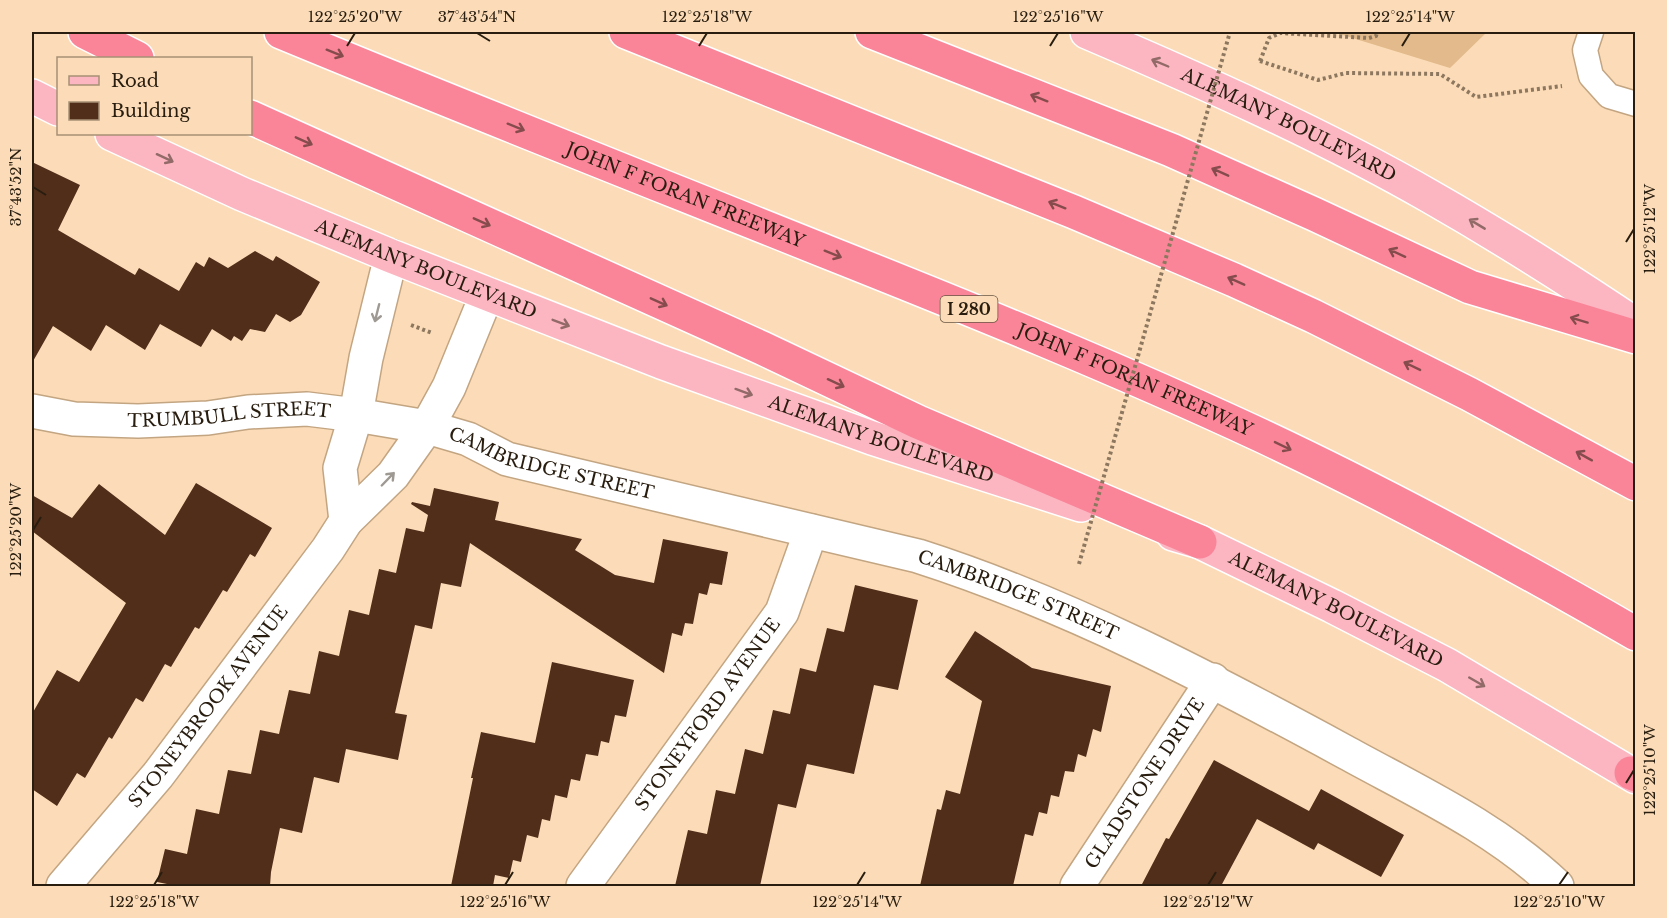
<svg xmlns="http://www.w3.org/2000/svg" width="1667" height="918" viewBox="0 0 1667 918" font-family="'Libre Baskerville',serif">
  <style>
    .green { fill: #e2ba8b }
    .building { fill: #502e1a }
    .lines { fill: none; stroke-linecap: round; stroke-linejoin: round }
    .lane-casing { stroke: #c3a582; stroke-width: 27 }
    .street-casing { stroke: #c3a582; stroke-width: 36 }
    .primary-casing { stroke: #fff; stroke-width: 36 }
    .highway-casing { stroke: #fff; stroke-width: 36 }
    .path { stroke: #8d785f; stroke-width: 4; stroke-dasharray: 3 3; stroke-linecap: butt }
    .lane { stroke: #fff; stroke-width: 24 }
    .street { stroke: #fff; stroke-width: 33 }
    .primary { stroke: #fcb6c2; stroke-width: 33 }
    .highway { stroke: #fa8599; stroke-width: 33 }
    .path-bridge { stroke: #8d785f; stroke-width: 4; stroke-dasharray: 3 3; stroke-linecap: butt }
    .oneway { stroke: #864c4d }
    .oneway2 { stroke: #926a68 }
    .oneway3 { stroke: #9e9993 }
    .ticks { fill: none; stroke: #281d0f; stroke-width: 2 }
    .labels { text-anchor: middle; stroke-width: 6; stroke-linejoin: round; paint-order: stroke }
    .shield { fill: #fcdcb8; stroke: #685642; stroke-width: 1.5 }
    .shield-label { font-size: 16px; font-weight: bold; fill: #281d0f }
    .street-label { font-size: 18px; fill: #281d0f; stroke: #fcdcb8 }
    .neatline { fill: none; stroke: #281d0f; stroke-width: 2 }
    .ticks-label { font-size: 15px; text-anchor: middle; fill: #281d0f }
  </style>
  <rect width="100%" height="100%" fill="#fcdcb8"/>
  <path class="green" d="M1333 32H1487L1450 68Z"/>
  <path class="building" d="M32 162 80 185 58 230 135 275 139 268 179 291 196 262 204 267 209 257 228 268 255 251 273 261 276 256 320 282 301 315 290 322 276 314 265 332 250 329 242 341 234 336 231 341 212 329 201 347 160 324 145 350 106 325 91 351 53 326 32 363Z
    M196 483 272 528 255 557 250 554 227 592 223 590 199 629 195 627 171 667 165 664 143 702 136 698 112 739 109 737 85 778 77 773 57 806 32 789V714L57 670 79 682 126 603 32 531V495L72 518 99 484 165 535Z
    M434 488 499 502 495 520 582 539 575 550 615 575 654 583 663 539 728 552 722 585 710 583 707 595 699 593 693 624 685 623 682 636 672 633 664 673 470 543 461 587 441 583 432 629 415 625 395 713 407 715 398 760 346 749 339 783 314 777 302 833 280 828 271 872 270 886H177L157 882 165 849 187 854 196 809 219 814 228 770 251 774 260 730 279 734 289 690 310 694 319 651 339 656 349 610 369 615 379 569 396 573 406 528 424 532 428 515 411 504 412 502 430 506Z
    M855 585 918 600 898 690 874 685 854 774 807 764 796 808 778 804 760 886H675L688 830 707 834 716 790 735 794 745 749 763 754 773 710 790 714 800 668 816 672 827 628 844 632Z
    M975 631 1032 668 1111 686 1101 732 1093 729 1086 757 1078 754 1074 772 1065 771 1059 797 1051 795 1047 814 1039 812 1033 836 1025 834 1013 886H920L937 809 941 810 946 790 960 794 982 701 945 677Z
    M552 662 634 680 626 717 615 715 609 743 601 741 598 756 586 754 580 781 571 779 567 798 555 795 550 821 542 819 538 838 527 835 521 862 513 860 509 878 495 875 493 886H451L473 778H471L481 732 535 743Z
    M1214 760 1309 811 1321 789 1404 835 1381 877 1318 843 1314 850 1257 819 1221 886H1141L1166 838 1169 839Z"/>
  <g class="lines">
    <g class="lane-casing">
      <path id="lane" d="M1591 32 1585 50 1591 76 1609 96 1636 104"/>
    </g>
    <g class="street-casing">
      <g id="street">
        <path id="s1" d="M32 411 74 419 138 421 208 418 248 412 307 409 356 415 427 427 468 439 507 459 918 556C1068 604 1209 678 1347 753 1420 793 1496 828 1557 886"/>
        <path d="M346 521 340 468 356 415 366 358 391 256"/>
        <path id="s2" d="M63 886 158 775 328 549 346 521 393 475 427 427 449 387 487 294"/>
        <path id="s3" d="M583 886 782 612 811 531"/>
        <path id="s4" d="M1077 886 1213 680"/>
      </g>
    </g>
    <g class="primary-casing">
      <g id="primary">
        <path id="s5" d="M1087 32C1204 82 1321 134 1431 197 1501 237 1569 280 1636 325"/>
        <path d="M32 96 58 109"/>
        <path id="s6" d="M112 134 242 194 391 256 661 362 872 438 1081 505"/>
        <path id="s7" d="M1173 534 1200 542 1332 606 1447 665 1636 777"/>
      </g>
    </g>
    <g class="highway-casing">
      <g id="highway">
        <path d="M85 32 137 58"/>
        <path id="s8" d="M281 32C462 107 645 179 827 252 973 310 1118 369 1260 435 1388 495 1513 563 1636 634"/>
        <path d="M626 32 1074 212 1234 280 1313 316 1469 394 1636 484"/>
        <path d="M872 32 1171 150 1314 214 1470 287 1636 337"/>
        <path d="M250 117 762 348 918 422 1200 542"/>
        <path d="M1631 773 1636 775"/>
      </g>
    </g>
    <path class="path" d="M1260 61 1318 80 1346 73 1440 74 1476 97 1562 86
      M1260 61 1269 38 1280 33 1369 38 1376 36 1377 32
      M411 325 432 333"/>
    <use href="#lane" class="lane"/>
    <use href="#street" class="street"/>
    <use href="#primary" class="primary"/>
    <use href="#highway" class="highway"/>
    <path class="path-bridge" d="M1079 564 1230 32"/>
  </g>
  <defs><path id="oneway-shaft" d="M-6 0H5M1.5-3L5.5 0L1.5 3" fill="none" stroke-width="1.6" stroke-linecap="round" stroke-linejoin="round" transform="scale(1.5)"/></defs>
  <g class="oneway">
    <use href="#oneway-shaft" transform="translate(335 53) rotate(22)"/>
    <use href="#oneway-shaft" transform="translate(1039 98) rotate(-158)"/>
    <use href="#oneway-shaft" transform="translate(516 127) rotate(22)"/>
    <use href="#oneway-shaft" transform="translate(304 141) rotate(24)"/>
    <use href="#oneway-shaft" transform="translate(1220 172) rotate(-156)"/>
    <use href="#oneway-shaft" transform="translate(1057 205) rotate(-158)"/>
    <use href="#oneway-shaft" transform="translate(482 222) rotate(24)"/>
    <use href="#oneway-shaft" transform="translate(1397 253) rotate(-155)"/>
    <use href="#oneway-shaft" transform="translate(833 254) rotate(22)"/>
    <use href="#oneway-shaft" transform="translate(1236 281) rotate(-156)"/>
    <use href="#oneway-shaft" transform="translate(659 302) rotate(24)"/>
    <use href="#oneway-shaft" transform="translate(1579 320) rotate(-163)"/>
    <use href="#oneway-shaft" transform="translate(1412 366) rotate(-154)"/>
    <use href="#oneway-shaft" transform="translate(836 383) rotate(25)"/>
    <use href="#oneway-shaft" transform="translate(1283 446) rotate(26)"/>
    <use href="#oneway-shaft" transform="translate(1584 456) rotate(-151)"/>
  </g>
  <g class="oneway2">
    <use href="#oneway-shaft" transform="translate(1160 63) rotate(-157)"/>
    <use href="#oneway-shaft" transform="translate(165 158) rotate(25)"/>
    <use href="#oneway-shaft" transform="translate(1477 224) rotate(-149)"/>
    <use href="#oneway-shaft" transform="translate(561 323) rotate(21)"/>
    <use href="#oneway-shaft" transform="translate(744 392) rotate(20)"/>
    <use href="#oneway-shaft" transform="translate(1477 682) rotate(30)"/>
  </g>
  <g class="oneway3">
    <use href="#oneway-shaft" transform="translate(377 313) rotate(104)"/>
    <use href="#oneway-shaft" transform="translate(388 479) rotate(-46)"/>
  </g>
  <path class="ticks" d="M477 33 490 41M347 46 355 33M699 46 707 33M1050 46 1058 33M1402 46 1410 33M33 187 46 195M1626 242 1634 229M33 530 41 517M1626 783 1634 770M154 885 162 872M505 885 513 872M857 885 865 872M1208 885 1216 872M1559 885 1568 872"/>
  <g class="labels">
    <rect class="shield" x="940.5" y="296" width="57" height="26" rx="4.5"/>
    <g class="shield-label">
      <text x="969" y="315">I 280</text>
    </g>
    <g class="street-label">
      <text dy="6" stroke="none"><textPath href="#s5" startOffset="222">ALEMANY BOULEVARD</textPath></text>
      <text dy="6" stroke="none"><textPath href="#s8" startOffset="436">JOHN F FORAN FREEWAY</textPath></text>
      <text dy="6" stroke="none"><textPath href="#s6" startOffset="342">ALEMANY BOULEVARD</textPath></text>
      <text dy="6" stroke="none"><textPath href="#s8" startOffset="922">JOHN F FORAN FREEWAY</textPath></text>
      <text dy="6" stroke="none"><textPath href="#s1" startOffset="198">TRUMBULL STREET</textPath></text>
      <text dy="6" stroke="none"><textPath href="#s6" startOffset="828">ALEMANY BOULEVARD</textPath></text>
      <text dy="6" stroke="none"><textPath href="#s1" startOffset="528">CAMBRIDGE STREET</textPath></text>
      <text dy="6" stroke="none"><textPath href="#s1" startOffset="1014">CAMBRIDGE STREET</textPath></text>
      <text dy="6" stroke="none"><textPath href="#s7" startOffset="180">ALEMANY BOULEVARD</textPath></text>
      <text dy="6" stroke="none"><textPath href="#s2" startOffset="231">STONEYBROOK AVENUE</textPath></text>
      <text dy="6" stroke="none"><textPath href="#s3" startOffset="212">STONEYFORD AVENUE</textPath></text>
      <text dy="6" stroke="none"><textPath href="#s4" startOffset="123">GLADSTONE DRIVE</textPath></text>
    </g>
  </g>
  <rect width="1667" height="918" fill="none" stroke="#fcdcb8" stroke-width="66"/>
  <rect x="57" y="57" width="195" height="78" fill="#fcdcb8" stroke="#a79074" stroke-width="1.5"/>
  <rect x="69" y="76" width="30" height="9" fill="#fcb6c2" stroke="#a79074" stroke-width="1.5"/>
  <text x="111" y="87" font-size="18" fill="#281d0f">Road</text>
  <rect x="69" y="102" width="30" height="18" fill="#502e1a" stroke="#a79074" stroke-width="1.5"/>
  <text x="111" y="117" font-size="18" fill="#281d0f">Building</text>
  <rect x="33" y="33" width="1601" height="852" class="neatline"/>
  <g class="ticks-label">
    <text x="355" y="22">122°25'20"W</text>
    <text x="477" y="22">37°43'54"N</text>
    <text x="707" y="22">122°25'18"W</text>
    <text x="1058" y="22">122°25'16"W</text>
    <text x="1410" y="22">122°25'14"W</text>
    <text transform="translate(16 187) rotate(-90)" y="5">37°43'52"N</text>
    <text transform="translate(1650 229) rotate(-90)" y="5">122°25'12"W</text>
    <text transform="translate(16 530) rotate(-90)" y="5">122°25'20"W</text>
    <text transform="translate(1650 770) rotate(-90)" y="5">122°25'10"W</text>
    <text x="154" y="907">122°25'18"W</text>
    <text x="505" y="907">122°25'16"W</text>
    <text x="857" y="907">122°25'14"W</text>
    <text x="1208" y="907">122°25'12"W</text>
    <text x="1559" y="907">122°25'10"W</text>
  </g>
</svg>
